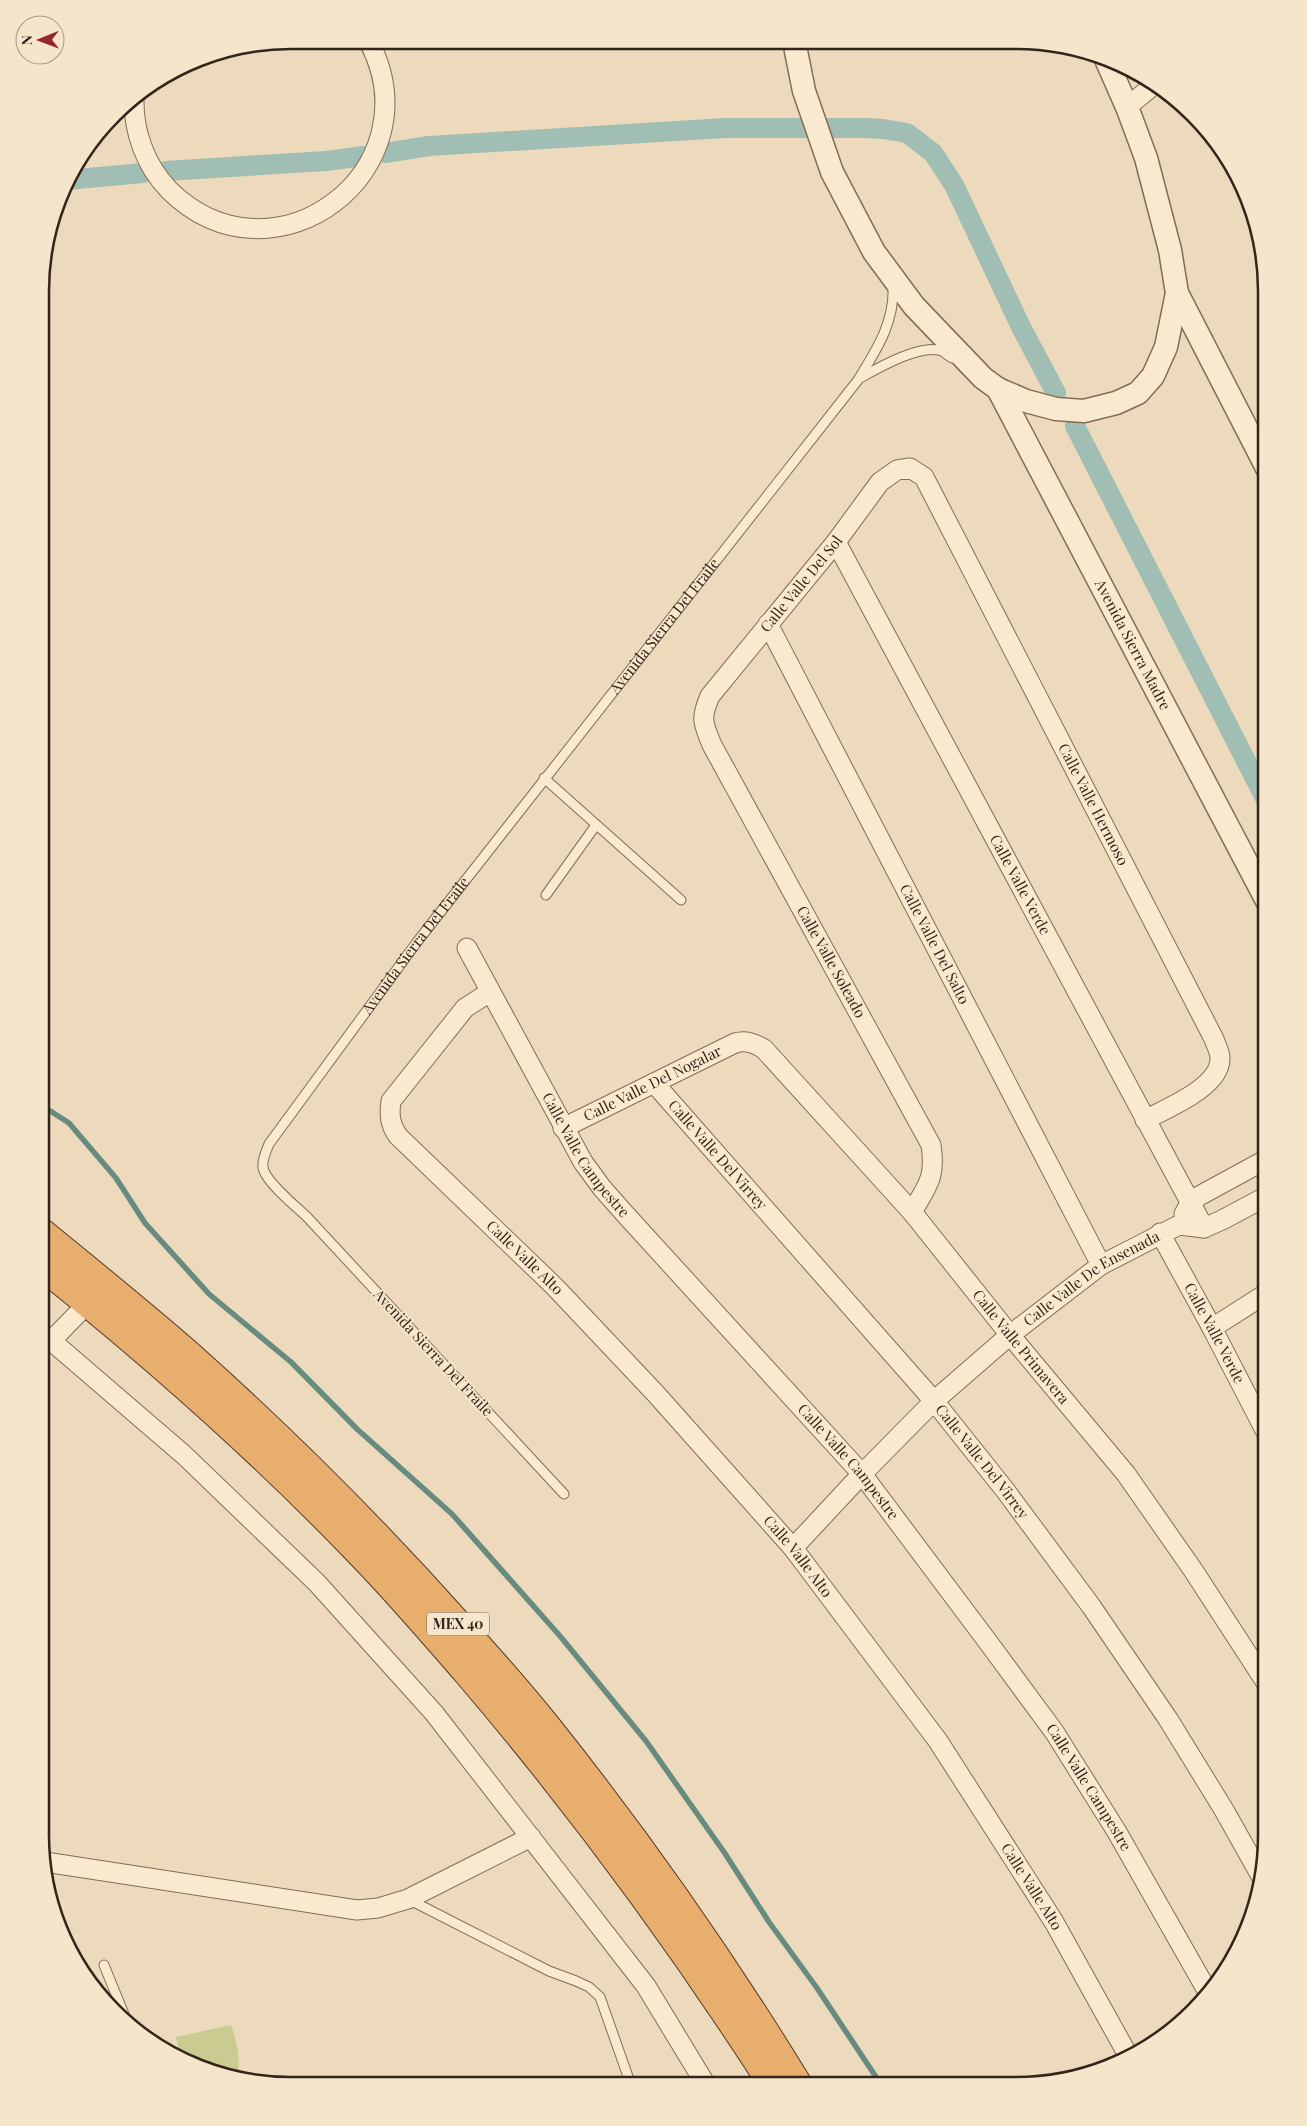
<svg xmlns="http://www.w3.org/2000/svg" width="1307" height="2126" viewBox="0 0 1307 2126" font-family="'Playfair Display',serif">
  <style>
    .green { fill: #c9cb90 }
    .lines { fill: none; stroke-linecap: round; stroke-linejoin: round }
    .stream { stroke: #688b80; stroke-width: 5.5 }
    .canal { stroke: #a0beb3; stroke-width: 20 }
    .service-casing { stroke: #846b56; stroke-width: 11 }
    .minor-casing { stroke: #846b56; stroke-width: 21 }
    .tertiary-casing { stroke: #846b56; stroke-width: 25 }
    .trunk-casing { stroke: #52392a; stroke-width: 30 }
    .service { stroke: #f9e9ce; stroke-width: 9 }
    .minor { stroke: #f9e9ce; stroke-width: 19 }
    .tertiary { stroke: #f9e9ce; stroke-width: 22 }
    .trunk { stroke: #e8ae6e; stroke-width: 28 }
    .labels { text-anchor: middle; stroke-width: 4; stroke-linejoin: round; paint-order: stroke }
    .shield { fill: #f5e5cb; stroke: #6d5f50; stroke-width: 1 }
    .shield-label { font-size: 14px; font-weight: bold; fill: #33251b }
    .street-label { font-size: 15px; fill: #33251b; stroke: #f5e5cb }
    .rim { fill: none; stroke: #33251b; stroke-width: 2.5 }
  </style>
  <rect width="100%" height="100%" fill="#eddabc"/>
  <path class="green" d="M231 2025C238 2044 240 2059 238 2078L195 2067 180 2059 176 2037Z"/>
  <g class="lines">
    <path class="stream" d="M41 1105 69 1123 116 1178 145 1223 209 1294 291 1362 357 1429 452 1514 560 1636 646 1741 724 1852 769 1922 817 1988 882 2086"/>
    <path class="canal" d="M385 153 429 146 725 128H865L883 129 907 133 933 153 954 185 1021 327 1056 393
      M166 171 326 161 363 156
      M66 180 143 173
      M1075 426 1267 802"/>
    <g class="service-casing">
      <g id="service">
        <path d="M860 378C878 368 921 343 942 351 945 353 949 356 952 358"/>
        <path d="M544 778 681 900"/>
        <path d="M546 895 596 825"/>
        <path id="s1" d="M564 1494 308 1218C298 1208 264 1181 263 1167 262 1160 266 1151 269 1144L417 942 858 380C877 349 895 322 893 285"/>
        <path d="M408 1899 549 1971 576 1981 589 1987 600 1997 631 2085"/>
        <path d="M104 1965 128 2024"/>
      </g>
    </g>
    <g class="minor-casing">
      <g id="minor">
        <path d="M134 97C133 131 145 165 169 190 274 294 438 169 368 40"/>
        <path d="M1127 107 1155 84"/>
        <path id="s2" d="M836 542 1204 1228"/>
        <path id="s3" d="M768 624 1101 1265"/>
        <path id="s4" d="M467 948 583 1162 602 1188 625 1214 862 1474 988 1642 1055 1733 1117 1832 1209 1994"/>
        <path id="s5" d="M490 992 465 1008 391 1101C389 1115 390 1125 398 1136L555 1287 656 1394 793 1548 938 1741 1054 1922 1129 2057"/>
        <path id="s6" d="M654 1083 934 1401 1005 1490 1091 1606 1168 1719 1224 1810 1261 1876"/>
        <path id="s7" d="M563 1128 735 1043C746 1040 754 1043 764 1049L912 1212 1010 1335 1126 1474 1193 1570 1267 1684"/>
        <path id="s8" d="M912 1212C928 1185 936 1177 931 1145L712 745C703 723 700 719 710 696L836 542 880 482 897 470 910 468 924 477 1214 1039C1216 1045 1220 1052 1220 1058 1221 1087 1167 1108 1145 1120"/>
        <path d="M1184 1214 1190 1203 1199 1196 1267 1159"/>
        <path id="s9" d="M1160 1233 1212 1328 1267 1434"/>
        <path d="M1212 1328 1267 1293"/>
        <path d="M41 1332 184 1455 317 1583 434 1713 646 1986 706 2085"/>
        <path d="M52 1340 88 1303"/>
        <path id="s10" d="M793 1548 862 1474 934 1401 1010 1335 1101 1265 1179 1225 1204 1228 1222 1220 1267 1196"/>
        <path d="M45 1862 357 1910 378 1908 408 1899 531 1837"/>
      </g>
    </g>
    <g class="tertiary-casing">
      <g id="tertiary">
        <path d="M794 41 804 91 832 172 874 252 914 306 983 378 998 389 1026 401 1056 409 1084 411 1116 403 1138 393 1153 376 1166 347 1177 293 1170 250 1146 158 1127 107 1105 57"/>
        <path d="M1177 293 1267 468"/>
        <path id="s11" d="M998 389 1267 901"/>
      </g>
    </g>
    <g class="trunk-casing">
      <path id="trunk" d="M41 1232C91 1273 142 1314 191 1357 284 1440 373 1529 456 1622 487 1656 518 1691 547 1727 638 1841 722 1961 798 2085
        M41 1265C154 1355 262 1451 362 1555 398 1592 432 1632 466 1671 578 1802 680 1940 773 2085"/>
    </g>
    <use href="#service" class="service"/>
    <use href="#minor" class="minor"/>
    <use href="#tertiary" class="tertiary"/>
    <use href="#trunk" class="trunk"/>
  </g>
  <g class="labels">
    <rect class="shield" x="427" y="1612.5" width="62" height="23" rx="4"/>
    <g class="shield-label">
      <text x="458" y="1629">MEX 40</text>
    </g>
    <g class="street-label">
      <text dy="5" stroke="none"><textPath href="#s8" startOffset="724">Calle Valle Del Sol</textPath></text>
      <text dy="5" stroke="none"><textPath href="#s1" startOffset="1121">Avenida Sierra Del Fraile</textPath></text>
      <text dy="5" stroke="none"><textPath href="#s11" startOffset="289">Avenida Sierra Madre</textPath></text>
      <text dy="5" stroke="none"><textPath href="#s8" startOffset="1272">Calle Valle Hermoso</textPath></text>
      <text dy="5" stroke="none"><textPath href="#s2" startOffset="389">Calle Valle Verde</textPath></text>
      <text dy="5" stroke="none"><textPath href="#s1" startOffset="716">Avenida Sierra Del Fraile</textPath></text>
      <text dy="5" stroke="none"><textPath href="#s3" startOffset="361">Calle Valle Del Salto</textPath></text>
      <text transform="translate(831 962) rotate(61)" y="5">Calle Valle Soleado</text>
      <text dy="5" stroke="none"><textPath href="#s7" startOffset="100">Calle Valle Del Nogalar</textPath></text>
      <text dy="5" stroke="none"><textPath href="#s4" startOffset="239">Calle Valle Campestre</textPath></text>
      <text dy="5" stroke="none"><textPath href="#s6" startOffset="96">Calle Valle Del Virrey</textPath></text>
      <text dy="5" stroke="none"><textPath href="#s5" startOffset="361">Calle Valle Alto</textPath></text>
      <text dy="5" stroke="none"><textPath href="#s10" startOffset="404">Calle Valle De Ensenada</textPath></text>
      <text dy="5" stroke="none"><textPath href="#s9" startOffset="114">Calle Valle Verde</textPath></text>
      <text dy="5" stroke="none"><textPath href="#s7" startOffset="616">Calle Valle Primavera</textPath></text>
      <text transform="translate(433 1353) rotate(47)" y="5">Avenida Sierra Del Fraile</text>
      <text dy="5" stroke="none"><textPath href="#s6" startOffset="501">Calle Valle Del Virrey</textPath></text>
      <text dy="5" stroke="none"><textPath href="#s4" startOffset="644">Calle Valle Campestre</textPath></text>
      <text dy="5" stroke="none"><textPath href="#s5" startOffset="766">Calle Valle Alto</textPath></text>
      <text dy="5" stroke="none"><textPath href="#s4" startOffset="1049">Calle Valle Campestre</textPath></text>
      <text dy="5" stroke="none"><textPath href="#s5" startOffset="1171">Calle Valle Alto</textPath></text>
    </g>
  </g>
  <path d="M0 0H1307V2126H0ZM291 49H1016A242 242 0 0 1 1258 291V1835A242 242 0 0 1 1016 2077H291A242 242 0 0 1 49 1835V291A242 242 0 0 1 291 49Z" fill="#f5e5cb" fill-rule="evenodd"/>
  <path class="rim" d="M291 49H1016A242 242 0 0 1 1258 291V1835A242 242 0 0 1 1016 2077H291A242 242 0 0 1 49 1835V291A242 242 0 0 1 291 49Z"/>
  <g transform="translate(40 40) rotate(269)"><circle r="24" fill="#f5e5cb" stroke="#a79885"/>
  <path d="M0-4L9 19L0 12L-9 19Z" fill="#93262f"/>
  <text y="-8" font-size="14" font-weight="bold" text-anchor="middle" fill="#33251b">N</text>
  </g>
</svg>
